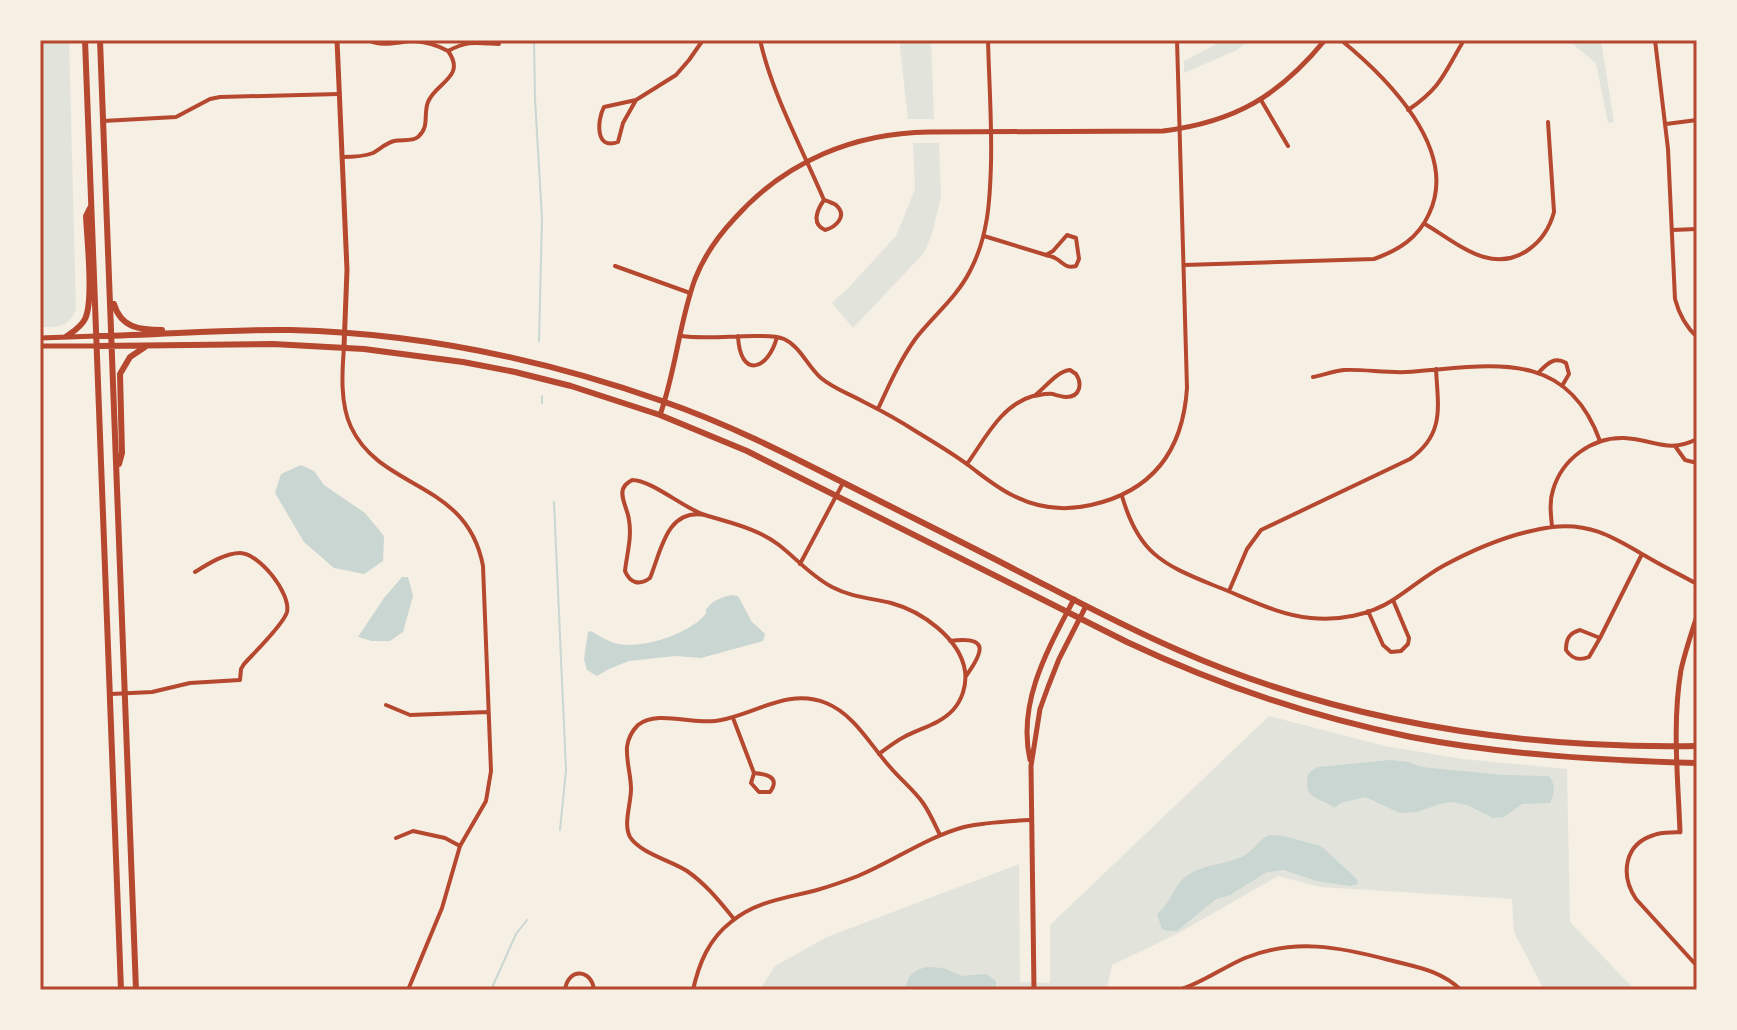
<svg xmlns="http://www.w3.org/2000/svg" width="1737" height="1030" viewBox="0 0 1737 1030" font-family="Ubuntu,sans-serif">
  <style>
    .green { fill: #e2e4dc }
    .water { fill: #c9d6d2 }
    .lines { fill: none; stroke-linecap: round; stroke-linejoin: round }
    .stream { stroke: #c9d6d2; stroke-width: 2 }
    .minor { stroke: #b5482f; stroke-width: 4 }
    .tertiary { stroke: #b5482f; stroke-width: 5 }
    .secondary { stroke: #b5482f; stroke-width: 6 }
    .neatline { fill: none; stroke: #b5482f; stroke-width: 3 }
  </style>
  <rect width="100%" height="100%" fill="#f6efe4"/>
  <path class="green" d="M40 40H69L76 310C67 328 59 327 40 327Z
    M901 40H931L934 119H908L900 47Z
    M1224 40H1250L1237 50 1184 73V61Z
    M1568 40H1601L1614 122 1608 123 1596 63Z
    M913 143H939L941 197 932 234 924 253 853 328 832 303 851 285 896 236 915 189Z
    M1269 716 1385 746 1463 759 1567 769 1570 922 1635 990H1544L1514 932 1512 899 1320 887 1278 876 1175 935 1112 965 1107 988 1101 990H760L775 966 827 937 1019 864 1020 982 1050 983V925Z"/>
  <path class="water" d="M301 465 314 471 324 485 365 513 384 536 383 561 364 574 334 568 304 542 275 493 281 474Z
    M402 577H408L413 596 403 632 390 641H372L358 637 384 598Z
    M732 595 738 596 752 622 763 632 765 634 763 641 701 658 675 656 629 661 609 669 597 676 587 670 584 659 588 632 591 631C598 635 606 640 614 643 639 650 684 636 703 617 710 609 702 613 709 606 715 599 724 597 732 595Z
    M1390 760 1409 762 1421 767 1503 775 1549 776C1556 784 1554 795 1550 803L1522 804 1504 817 1493 818 1467 805 1451 802 1440 804 1417 812 1400 813 1365 797 1341 803 1334 808C1325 798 1306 801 1307 782 1307 774 1310 771 1318 767Z
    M1269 835 1283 836 1321 846 1357 879 1358 884 1351 886 1316 881 1284 870 1267 872 1230 895 1216 899 1177 931H1167L1162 929 1157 914C1170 904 1173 888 1184 878 1202 863 1225 866 1245 855 1254 850 1259 839 1269 835Z
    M927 967 944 968 962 976 986 974 996 981V990H905C907 976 913 970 927 967Z"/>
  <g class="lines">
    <path class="stream" d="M534 40 535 99 542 218 539 341
      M542 396V403
      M554 502 566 770 560 830
      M491 990 516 934 527 920"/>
    <path class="minor" d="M368 40C384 48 399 41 415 41 427 42 437 45 448 51 468 40 477 43 499 44
      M760 40C772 94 802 148 824 200
      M1655 40 1668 149 1675 299C1679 314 1686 327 1697 337
      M636 100 623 123 618 142C595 151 597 120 604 107L636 100 676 75 689 60 703 40
      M1261 100 1288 146
      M1408 110C1442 87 1444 73 1464 40
      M103 121 176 117 210 99 220 97 339 94
      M1666 124 1697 120
      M342 157C352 157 363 157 373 153 380 149 386 143 394 141 402 139 412 142 418 137 430 127 423 114 428 102 435 83 467 77 448 51
      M824 200C825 200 835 204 836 205 848 216 836 227 825 230 811 224 817 210 824 200Z
      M1425 224C1442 234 1465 252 1484 257 1518 267 1546 242 1554 212L1548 122
      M1672 230 1697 229
      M984 236 1046 255C1049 256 1052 256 1055 258 1063 262 1065 269 1076 266L1079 259 1076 238 1067 235 1053 251 1046 255
      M1184 265 1374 259C1399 250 1418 238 1429 214 1460 149 1386 77 1341 40
      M615 266 690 293
      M681 336C704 339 730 336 754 336 764 336 775 335 784 339 800 346 808 367 821 378 834 389 850 394 864 402 882 411 900 421 917 432 935 443 952 453 968 465 983 476 997 488 1014 496 1038 508 1065 511 1091 505 1154 491 1183 450 1187 388L1177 40
      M738 336C740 379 768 371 777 337
      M344 347C342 372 340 404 351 427 381 491 467 480 483 566L491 771 486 801 460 846 442 908 408 990
      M1070 370 1076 374C1082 383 1081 397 1066 397 1064 397 1055 395 1053 394 1047 393 1040 395 1034 396 1045 388 1057 371 1070 370Z
      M1539 372C1547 364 1554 356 1566 363L1569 374 1562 386
      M1313 377C1323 375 1334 371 1344 370 1364 369 1385 373 1406 372 1487 367 1565 345 1600 441
      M878 409C889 385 900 360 916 338 933 316 957 297 970 271 988 237 990 201 991 163 992 122 989 81 988 40
      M1675 446 1685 460 1697 463
      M967 464C985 439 1001 405 1033 396
      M632 480C652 480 683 508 705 515 666 508 661 552 650 578 639 586 630 583 625 571 627 553 632 538 629 520 628 510 620 498 623 489 625 483 628 483 632 480Z
      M1122 496C1138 552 1161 564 1213 585 1245 597 1277 615 1311 618 1338 621 1370 615 1393 600 1410 589 1425 576 1443 566 1476 548 1515 532 1552 527 1592 522 1616 539 1649 558 1664 567 1681 575 1697 584
      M705 515C730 523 757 528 779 545 797 559 811 576 832 587 851 597 870 598 891 603 921 611 960 638 965 671 967 685 962 700 953 710 940 724 921 728 904 737 896 741 887 748 879 754
      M1552 527C1551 515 1549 502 1553 490 1562 459 1592 437 1624 438 1653 439 1668 454 1697 439
      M800 564 843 483
      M1229 591 1247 549 1261 530 1410 459C1445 434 1438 407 1436 369
      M1368 611 1383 645 1391 652 1401 651 1408 644 1409 638 1393 600
      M1580 630 1600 638 1589 657C1579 661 1572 659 1566 650 1566 639 1569 633 1580 630Z
      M1600 638 1642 554
      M950 641C988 636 985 650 966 676
      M111 694 152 692 190 683 240 680 241 669 244 664C253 654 284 624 287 612 291 593 259 553 240 553 225 553 208 564 195 572
      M386 705 410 715 488 712
      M733 718 754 773 751 783 759 792H770C781 777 766 774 754 773
      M1680 832C1671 833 1662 832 1654 835 1624 844 1620 875 1636 899L1697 966
      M396 838 413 831 445 838 460 846
      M734 919C720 902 706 884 687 871 672 861 640 853 630 837 623 824 631 804 631 789 631 775 626 761 627 747 628 739 632 731 638 725 656 710 691 724 715 721 753 716 787 687 826 703 854 714 871 746 890 767 901 780 914 790 923 803 930 813 935 825 940 835
      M565 990C568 967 592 969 594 990
      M693 990C699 963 709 939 731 922 756 901 787 898 817 890 831 886 845 881 858 876 894 861 927 837 964 827 986 822 1010 821 1032 820
      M1179 990C1202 983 1222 968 1245 958 1294 938 1340 947 1389 960 1416 967 1440 970 1461 990"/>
    <path class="tertiary" d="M337 40 347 270 344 347
      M40 338 97 336
      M40 346H98
      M660 415C676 370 679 323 695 279 704 256 719 235 735 218 786 161 854 133 929 132L1163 131C1235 122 1279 96 1325 40
      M1030 760C1017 702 1048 649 1074 599
      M1680 832C1678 779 1672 723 1681 670 1685 652 1691 634 1697 616
      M1034 990 1031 766 1040 709 1048 687 1059 659 1086 606"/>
    <path class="secondary" d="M85 40 121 990
      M100 40 136 990
      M114 304C121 328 140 330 162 330
      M67 336C74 331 81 327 85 319 94 301 87 238 86 216L90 208
      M97 336C162 335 226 329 291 330 417 333 543 359 662 401 729 424 791 456 854 488 907 515 960 541 1012 568 1067 596 1122 626 1178 650 1341 722 1520 749 1697 746
      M98 346 273 344 364 349 463 362 515 372 571 386 660 415 747 451 1127 642C1218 685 1312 717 1411 737 1504 755 1602 760 1697 763
      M119 464 122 453 120 374 130 357 145 347"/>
  </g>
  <rect width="1737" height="1030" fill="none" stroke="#f6efe4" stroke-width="84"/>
  <rect x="42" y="42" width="1653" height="946" class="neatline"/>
</svg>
